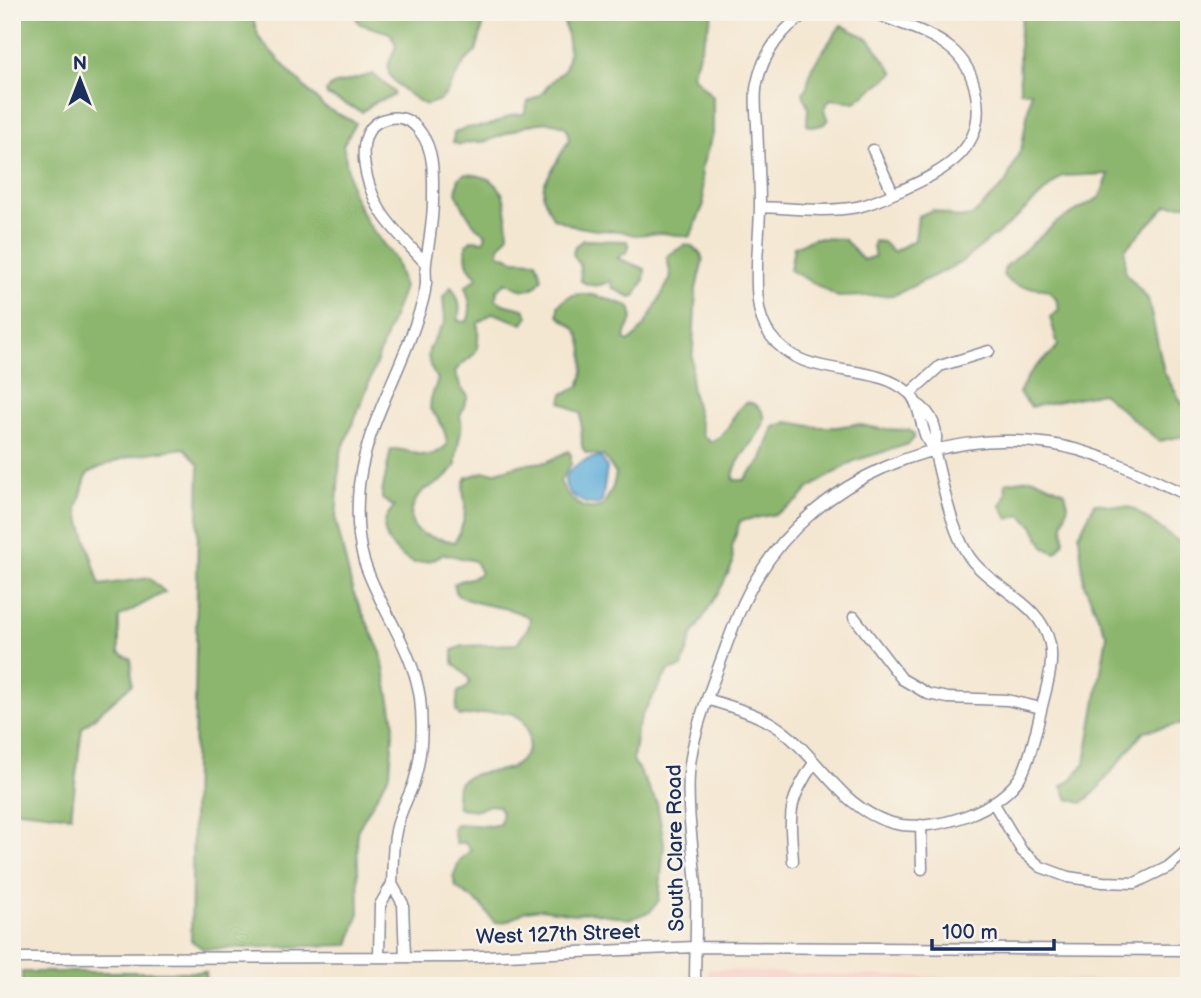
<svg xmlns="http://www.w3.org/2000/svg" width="1201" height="998" viewBox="0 0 1201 998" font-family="'Balsamiq Sans',sans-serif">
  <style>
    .built { fill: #f7d1c7 }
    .forest { fill: #8cb66d; stroke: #547266; stroke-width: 2 }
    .water { fill: #61aeda; stroke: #3e6e9c; stroke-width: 2 }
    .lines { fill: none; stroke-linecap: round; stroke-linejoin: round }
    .minor-casing { stroke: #888b98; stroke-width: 13 }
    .minor { stroke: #fff; stroke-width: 10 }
    .labels { text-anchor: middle; stroke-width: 5; stroke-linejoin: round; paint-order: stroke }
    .street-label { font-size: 21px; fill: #1b2f5e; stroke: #f7f3e8 }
  </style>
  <rect width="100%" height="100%" fill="#f7f3e8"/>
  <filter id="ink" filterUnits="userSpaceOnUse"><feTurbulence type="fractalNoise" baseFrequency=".0143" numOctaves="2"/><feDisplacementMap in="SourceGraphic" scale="14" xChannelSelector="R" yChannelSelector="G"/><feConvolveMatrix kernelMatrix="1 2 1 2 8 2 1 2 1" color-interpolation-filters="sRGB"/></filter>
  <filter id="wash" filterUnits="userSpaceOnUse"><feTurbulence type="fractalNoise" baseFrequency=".00686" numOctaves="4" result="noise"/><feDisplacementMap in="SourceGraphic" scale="28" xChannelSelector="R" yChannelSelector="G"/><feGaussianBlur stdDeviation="1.57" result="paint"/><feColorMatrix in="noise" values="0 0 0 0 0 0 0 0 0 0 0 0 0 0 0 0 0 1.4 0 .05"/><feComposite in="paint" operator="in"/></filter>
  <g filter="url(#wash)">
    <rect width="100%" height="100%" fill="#f4e7d2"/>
    <path class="built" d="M708 969 804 974 1091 980 1189 978V986H706Z"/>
    <path class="forest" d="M12 12H251L259 38 288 70 324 107 356 123 343 145 352 192 366 221 395 259 404 287 366 391 340 455 336 521 353 592 381 653 394 722 390 773 357 831 359 913 349 945 203 949 191 940 199 465 185 448C150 452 118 456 87 474L77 509 100 585 149 578 165 592 119 617V653L131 659 132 684 82 728 71 816 12 809Z
      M352 12H487L476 51 464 63 446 94 440 100 426 105C416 100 386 80 388 67 389 60 394 52 396 45L390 33 360 24Z
      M560 12H713L692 75 713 97V134L701 169 704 204 690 237 663 233 634 235 621 231 596 230 574 226 553 218 543 196 544 184 569 140 567 128C541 113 512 133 487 141 476 144 474 139 460 145L453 142 454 133C465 126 475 128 487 126 501 122 509 113 524 114L528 102C547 92 541 93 553 80 557 75 563 73 565 68 573 52 566 27 560 12Z
      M1023 12H1189V205H1167L1125 249V272L1148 299 1164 372 1183 405 1189 406V435L1159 441 1102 393 1031 407 1019 393C1024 383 1029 372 1038 365 1046 357 1052 355 1058 345L1050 317 1059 310 1056 299 1049 290C1033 286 1014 291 1003 275L1005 267 1057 222 1100 197 1109 174 1062 176 1008 225 960 263 895 295 838 297 790 270 794 247 815 238 844 239 863 260 875 256 873 247 874 241 883 242 893 252 915 240 918 216 933 210 958 218 972 216 1005 184 1022 146 1031 92 1020 91 1019 38Z
      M841 25 869 39 894 73 855 102 831 99C824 106 822 110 828 119L825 124 814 127 807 125 808 108 803 93 806 89 812 67Z
      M373 74 394 92 393 96 375 102 362 112 327 95 326 91 333 85Z
      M464 174C508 175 506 202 508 236L499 247V254L515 260 536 261 542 278C532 295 520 291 506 282L497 290 496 299 503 304 524 309 528 316 523 324 493 313 478 323C478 333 480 350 472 356 466 362 460 364 455 372L461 388 468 396 460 416C465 431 454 449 456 465 450 473 445 480 436 484 432 487 425 488 422 492 416 498 411 508 411 516 411 538 438 537 454 542 461 534 466 516 465 505 464 494 461 488 467 477L484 472H496L524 464 547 462 568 451 571 455V464L560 481C567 499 584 514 603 506L613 487 616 474 604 456 586 453 582 447 581 414 561 402 563 394 579 386C586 372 585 343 576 330 571 324 563 321 558 315V306C577 282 605 300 629 306 638 320 625 326 625 340L628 342C646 332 659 296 671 278L667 256 685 245 692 246 701 254 703 260 696 289 691 386 703 436 711 442C715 439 721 437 724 433 733 424 741 387 761 410 777 427 729 457 734 480H744L761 461 774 427 788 422 817 427H837L856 424 881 429 909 430 914 434V438L909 444 854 461 808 489 799 500 776 514 740 521 732 547 733 563 722 586 692 636 682 667 668 671 642 715 637 730 633 760 657 803 664 843 659 900 650 912 630 919 590 912 574 914 541 909 526 911 507 921 495 923 481 905 456 887 453 877 460 860 471 850 464 842 456 844 453 828 456 824 491 826 500 824 502 812 498 806 489 805 478 810 458 808 456 793 459 783C481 763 508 781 525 755 530 747 530 738 527 729 517 701 484 716 460 716L456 711 458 692 466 688 470 682 467 676 453 663V650L463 646 517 644 529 626 530 618C507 604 480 608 457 595L454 584C464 578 474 579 481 573L475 561 445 554 429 561 414 563C392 553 372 528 394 507L382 499V493L391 449C416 448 424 466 447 445 446 430 440 420 430 409L431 399 438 379C420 357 430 343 445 323L443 297 451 287C460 297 461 309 458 321L467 322C473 309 469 299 465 287L478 277C466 268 466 261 466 245L471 240 484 241 486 234C474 229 461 205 456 192L459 178Z
      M583 240 627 241 629 246 627 252 617 258 645 269 644 280 635 296 630 297 613 288 610 281C598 287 593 287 581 281L580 265 573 254 575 246Z
      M1033 478 1065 492 1068 505 1063 523 1064 542 1056 553 1045 548 1033 526 1021 515 1008 519 1001 506 1006 493 1005 483Z
      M1095 503 1132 508 1189 549V723L1144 731 1095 792 1082 803 1068 799 1062 786 1071 780 1085 763 1107 636 1084 584 1079 535Z
      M22 972H206L207 986H22Z"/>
    <path class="water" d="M601 457 607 468 602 501 599 504C584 506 564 494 565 478 571 466 587 457 601 457Z"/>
  </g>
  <g filter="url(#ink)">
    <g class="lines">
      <g class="minor-casing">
        <path id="minor" d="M873 150 893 193
          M760 207C791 208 826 213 857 207 873 204 887 196 902 190 944 171 987 149 976 94 973 76 964 59 950 48 929 31 897 23 872 12
          M910 393 940 366 989 351
          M916 403C933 413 940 432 934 450
          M854 617 902 679 928 694 948 698 1007 700 1041 708
          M707 699C731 707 758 713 780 729 820 758 841 809 892 823 932 834 1003 811 1023 772 1032 753 1037 727 1042 706 1047 686 1054 664 1050 644 1041 604 1000 592 975 564 952 539 943 483 934 450 919 434 922 404 909 393 872 359 804 383 770 335 763 325 759 313 758 300 754 269 760 236 760 205 760 178 758 152 757 125 756 111 754 96 757 83 763 54 783 26 809 12
          M993 802 1022 851 1041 867 1068 877 1103 882 1135 883 1168 867 1189 849
          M921 825 922 869
          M793 861C790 813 786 804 814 763
          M392 884C393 866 392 848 396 831 399 813 408 799 414 782 422 756 423 725 420 698 413 648 379 608 364 561 358 541 357 520 358 499 360 435 398 379 417 319 421 308 425 295 426 283 426 276 425 269 426 262 429 241 433 221 433 200 433 177 435 152 421 133 412 119 397 113 380 121 349 136 369 195 384 216 396 233 412 248 426 264
          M379 957 380 905 392 884 403 904 405 957
          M12 958 460 957 695 947 1189 950
          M695 986C695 952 697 918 696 885 693 848 687 812 689 774 692 735 707 699 720 663 731 633 741 603 758 576 817 479 940 427 1050 444 1099 451 1144 476 1189 496"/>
      </g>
      <use href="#minor" class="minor"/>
    </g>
  </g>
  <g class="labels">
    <g class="street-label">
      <text transform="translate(675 848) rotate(-91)" y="7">South Clare Road</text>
      <text transform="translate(558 934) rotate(-2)" y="7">West 127th Street</text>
    </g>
  </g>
  <rect width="1201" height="998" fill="none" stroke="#f7f3e8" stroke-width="42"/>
  <g transform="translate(80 80)" stroke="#f7f3e8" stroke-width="5" paint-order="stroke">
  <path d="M0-5L12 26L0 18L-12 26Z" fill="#1b2f5e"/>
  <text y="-10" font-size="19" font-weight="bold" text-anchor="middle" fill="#1b2f5e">N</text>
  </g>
  <path d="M932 939v10h122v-10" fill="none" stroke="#1b2f5e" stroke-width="3.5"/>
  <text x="942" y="939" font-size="21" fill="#1b2f5e" stroke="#f7f3e8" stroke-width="5" paint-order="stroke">100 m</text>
</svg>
